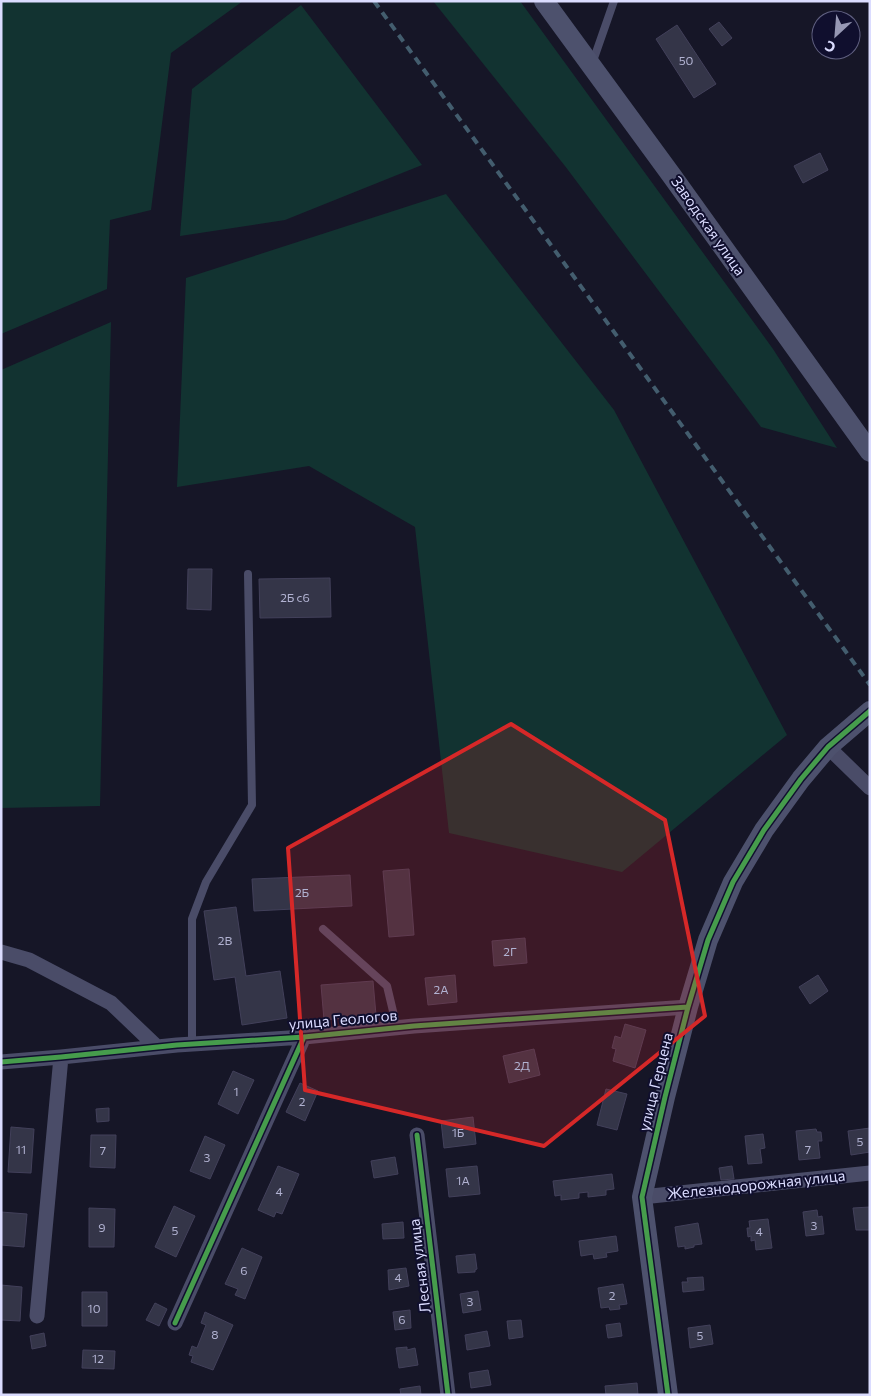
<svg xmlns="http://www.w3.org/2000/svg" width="871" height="1396" viewBox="0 0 871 1396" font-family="Commissioner,sans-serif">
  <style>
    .green { fill: #123331 }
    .building { fill: #343548; stroke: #42405a }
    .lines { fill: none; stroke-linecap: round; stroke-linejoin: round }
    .lane { stroke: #4a4c68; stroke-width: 8 }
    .street { stroke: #4a4c68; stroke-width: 15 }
    .secondary { stroke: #4d516d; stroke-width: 20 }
    .rail { stroke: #435d6e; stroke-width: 4; stroke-dasharray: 8 6; stroke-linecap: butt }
    .cycleway-casing { stroke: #100f2e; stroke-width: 8 }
    .cycleway { stroke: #469c4c; stroke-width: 5 }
    .marked { fill: #d62828; fill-opacity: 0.2; stroke: #d62828; stroke-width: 4; stroke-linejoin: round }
    .labels { text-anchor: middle; stroke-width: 4; stroke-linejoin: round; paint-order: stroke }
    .number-label { font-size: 12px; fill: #b1b2d1 }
    .street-label { font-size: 15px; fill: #dbdcff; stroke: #100f2e }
  </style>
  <rect width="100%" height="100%" fill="#161627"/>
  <path class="green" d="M1 1H243L171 53 151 210 110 220 107 289 1 334Z
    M433 1H520L773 349 837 448 761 427 565 166Z
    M301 5 422 165 285 220 180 236 192 89Z
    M446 194 614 410 787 735 622 872 449 833 415 527 309 466 177 487 186 278Z
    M111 322 100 806 1 808V370Z"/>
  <path class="building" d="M719 22 732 38 722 46 709 29Z
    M677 25 716 84 694 98 656 39Z
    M820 153 828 170 803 183 794 166Z
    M188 569H212L211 610 187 609Z
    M330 578 331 617 260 618 259 579Z
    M409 869 414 935 389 937 383 871Z
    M350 875 352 906 254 911 252 879Z
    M236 907 246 976 280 971 287 1018 242 1025 235 977 214 980 204 911Z
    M525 938 527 963 494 966 492 941Z
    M455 975 457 1002 428 1005 425 978Z
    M818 975 828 991 810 1004 799 987Z
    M373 981 376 1015 324 1020 321 985Z
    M625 1024 646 1030 635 1068 613 1061 616 1049 612 1048 615 1036 621 1038Z
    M534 1049 540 1075 509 1083 503 1056Z
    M233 1071 254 1080 238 1114 218 1104Z
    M300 1083 318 1091 305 1121 286 1112Z
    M606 1089 627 1094 617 1130 597 1125Z
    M109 1108V1121L97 1122 96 1109Z
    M473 1117 476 1144 444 1148 441 1121Z
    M11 1127 34 1129 31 1173 8 1172Z
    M870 1128V1152L851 1155 848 1131Z
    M816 1129 817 1132H821L822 1141H818L820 1158 799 1160 796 1131Z
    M763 1134 765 1148 760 1149 762 1163 748 1164 745 1136Z
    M91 1135H116L115 1168 90 1167Z
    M205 1136 225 1145 210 1179 190 1171Z
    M395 1157 398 1174 374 1178 371 1161Z
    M278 1166 299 1174 282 1214 276 1212 274 1217 258 1210Z
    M477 1166 480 1194 449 1197 446 1169Z
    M732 1166 734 1179 721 1180 719 1168Z
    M612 1174 614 1189 606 1190V1195L588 1197V1192L579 1193V1198L561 1200V1195L555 1196 553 1181Z
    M174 1206 195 1216 176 1257 155 1247Z
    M870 1207V1230H856L853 1208Z
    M89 1208 115 1209 114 1247H89Z
    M817 1210 818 1217 822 1216 824 1234 806 1236 803 1212Z
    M1 1212 27 1214 24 1247 1 1245Z
    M768 1219 772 1248 756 1250 755 1240 751 1241V1236L748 1237 747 1228H750L749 1221Z
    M403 1222 404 1238 383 1239 382 1224Z
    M698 1223 702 1244 694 1245V1247L685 1249V1246L678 1247 675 1227Z
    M616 1236 618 1251 606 1253 607 1257 594 1259 593 1254 581 1256 579 1241Z
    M242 1248 262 1257 245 1299 235 1295 238 1289 225 1284Z
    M475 1254 477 1269 475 1270V1272L458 1273 456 1256Z
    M406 1268 409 1286 389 1290 388 1270Z
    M703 1277 704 1290 683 1292 682 1282H688L687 1278Z
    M623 1284 627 1304 619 1305 620 1309 610 1310 609 1307 601 1308 598 1288Z
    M1 1285 22 1287 20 1321 1 1320Z
    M478 1291 481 1310 463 1313 460 1294Z
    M82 1292H107V1326H82Z
    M155 1303 167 1309 159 1326 146 1320Z
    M410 1310 411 1328 395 1330 393 1312Z
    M205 1312 233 1325 213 1370 191 1362 193 1356 189 1355 192 1346 197 1348 206 1325 201 1323Z
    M521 1320 523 1337 509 1339 507 1321Z
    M620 1323 622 1336 608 1338 606 1325Z
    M710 1325 713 1344 690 1348 688 1328Z
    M487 1331 490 1346 467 1350 465 1335Z
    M44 1333 46 1346 32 1349 30 1336Z
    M407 1347V1350L415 1348 418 1365 399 1368 396 1348Z
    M83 1350 115 1351 114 1369 82 1368Z
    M488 1370 491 1385 471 1388 469 1373Z
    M637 1383 638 1395H606L605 1386Z
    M420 1386 421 1395H401L400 1389Z"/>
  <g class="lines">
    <path class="lane" d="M592 64 614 1
      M323 929 387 986 397 1028
      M192 1044V919L206 882 252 805 248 574"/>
    <path class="street" d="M828 747 870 788
      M1 952 29 960 111 1003 157 1047
      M1 1062 61 1057 177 1045 304 1037 414 1026 688 1007
      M417 1135 448 1395
      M642 1197 870 1173
      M37 1316 61 1057
      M175 1323 304 1037"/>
    <path class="secondary" d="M544 1 672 176 870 452
      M668 1395 642 1197 665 1097 688 1007 708 940 733 882 764 830 801 779 828 747 870 711"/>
    <path class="rail" d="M374 1 870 685"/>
    <g class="cycleway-casing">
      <path id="cycleway" d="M1 1062 61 1057 177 1045 304 1037 414 1026 688 1007
        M417 1135 448 1395
        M175 1323 304 1037
        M668 1395 642 1197 665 1097 688 1007 708 940 733 882 764 830 801 779 828 747 870 711"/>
    </g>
    <use href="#cycleway" class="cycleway"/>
  </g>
  <path class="marked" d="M511 724 665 820 705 1016 544 1146 305 1090 288 848Z"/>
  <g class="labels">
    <g class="number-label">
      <text x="686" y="65">50</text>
      <text x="295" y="602">2Б с6</text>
      <text x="302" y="897">2Б</text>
      <text x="225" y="945">2В</text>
      <text x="510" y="956">2Г</text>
      <text x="441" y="994">2А</text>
      <text x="522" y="1070">2Д</text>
      <text x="236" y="1096">1</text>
      <text x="302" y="1106">2</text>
      <text x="458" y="1137">1Б</text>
      <text x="860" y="1146">5</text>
      <text x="21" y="1154">11</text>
      <text x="808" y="1154">7</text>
      <text x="103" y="1155">7</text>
      <text x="207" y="1162">3</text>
      <text x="463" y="1185">1А</text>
      <text x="279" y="1196">4</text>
      <text x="814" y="1230">3</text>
      <text x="102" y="1232">9</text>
      <text x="175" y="1235">5</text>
      <text x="759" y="1236">4</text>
      <text x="244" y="1275">6</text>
      <text x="398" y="1282">4</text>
      <text x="612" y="1300">2</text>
      <text x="470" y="1306">3</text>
      <text x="94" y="1313">10</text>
      <text x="402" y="1324">6</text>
      <text x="215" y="1339">8</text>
      <text x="700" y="1340">5</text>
      <text x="98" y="1363">12</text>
    </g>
    <g class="street-label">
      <text transform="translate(708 226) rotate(55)" y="5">Заводская улица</text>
      <text transform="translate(343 1020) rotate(-5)" y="5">улица Геологов</text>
      <text transform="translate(656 1082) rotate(-76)" y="5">улица Герцена</text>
      <text transform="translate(756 1185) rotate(-6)" y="5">Железнодорожная улица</text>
      <text transform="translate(420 1266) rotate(-97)" y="5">Лесная улица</text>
    </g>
  </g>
  <rect width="871" height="1396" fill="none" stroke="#dbdcff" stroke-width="5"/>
  <g transform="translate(836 35) rotate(206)"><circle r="24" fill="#100f2e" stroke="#616182"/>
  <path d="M0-4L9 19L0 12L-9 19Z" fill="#9697b3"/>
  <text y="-8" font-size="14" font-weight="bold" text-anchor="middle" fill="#dbdcff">С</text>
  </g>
</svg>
